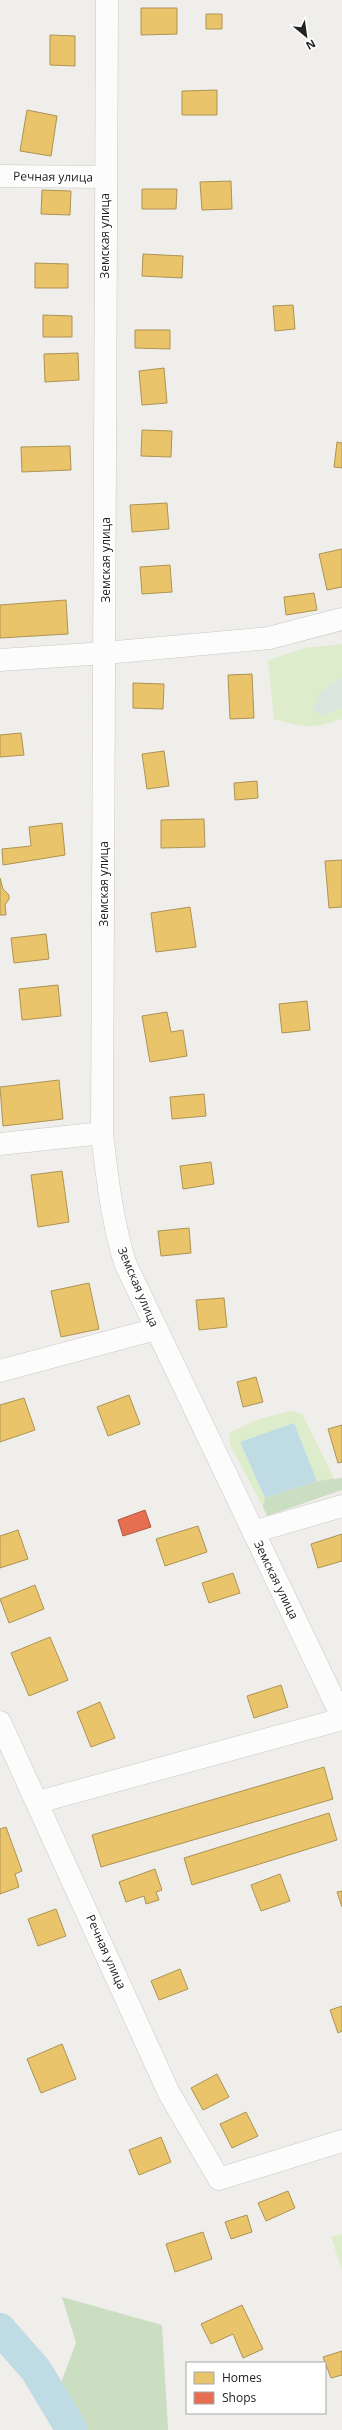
<svg xmlns="http://www.w3.org/2000/svg" width="342" height="2430" viewBox="0 0 342 2430" font-family="'Open Sans',sans-serif">
  <style>
    .grass { fill: #ddeccb }
    .forest { fill: #cbdec1 }
    .wetland { fill: #d9e6de }
    .water { fill: #bfdbe3 }
    .homes { fill: #e9c46a; stroke: #ad9354 }
    .shops { fill: #e76f51; stroke: #ac5843 }
    .lines { fill: none; stroke-linecap: round; stroke-linejoin: round }
    .river { stroke: #bfdbe3; stroke-width: 32 }
    .minor-casing { stroke: #c9c8c7; stroke-width: 23 }
    .minor { stroke: #fdfcfc; stroke-width: 22 }
    .labels { text-anchor: middle; stroke-width: 4; stroke-linejoin: round; paint-order: stroke }
    .street-label { font-size: 12px; fill: #222; stroke: #fff }
  </style>
  <rect width="100%" height="100%" fill="#f0eeeb"/>
  <path class="grass" d="M342 644V677L322 690 321 716 342 708V719C312 729 304 728 274 719L268 660 305 648Z
    M291 1411 302 1414 335 1480 317 1481 294 1423 240 1442 265 1498 263 1507 230 1445 229 1433 259 1419Z
    M342 2234V2270L331 2237Z"/>
  <path class="forest" d="M342 1478V1490L267 1516 263 1507 265 1498 317 1481Z
    M62 2297 162 2325 168 2430H80L57 2393 76 2343Z"/>
  <path class="wetland" d="M342 677V708L321 716 312 709 322 690Z"/>
  <path class="water" d="M294 1423 317 1481 265 1498 240 1442Z"/>
  <path class="homes" d="M141 8H177V34L141 35Z
    M206 14H222V29H206Z
    M50 35 75 36V66L50 65Z
    M217 90V115H182V91Z
    M27 110 57 116 51 156 20 151Z
    M231 181 232 209 202 210 200 182Z
    M142 189H177L176 209H142Z
    M42 190 71 191 70 215 41 214Z
    M143 254 183 256 182 278 142 276Z
    M35 263 68 264V288H35Z
    M293 305 295 329 275 331 273 306Z
    M43 315 72 316V337H43Z
    M135 330H170V349L135 348Z
    M78 353 79 380 45 382 44 354Z
    M164 368 167 403 142 405 139 371Z
    M142 430 172 431 171 457 141 456Z
    M337 442 342 443V468L334 467Z
    M70 446 71 470 22 472 21 447Z
    M167 503 169 529 132 532 130 505Z
    M342 549V587L327 590 319 554Z
    M170 565 172 592 142 594 140 567Z
    M314 593 317 610 286 615 284 597Z
    M66 600 68 634 0 638V605Z
    M252 674 254 718 230 719 228 675Z
    M133 683 164 684 163 709 133 708Z
    M21 733 24 755 0 757V735Z
    M164 751 169 786 147 789 142 754Z
    M257 781 258 798 235 800 234 783Z
    M204 819 205 847 161 848V820Z
    M62 823 65 855 3 865 2 849 31 846 29 827Z
    M342 860V907L329 908 325 861Z
    M0 878 3 889 9 895V899L5 905 6 915H0Z
    M190 907 196 947 156 952 151 913Z
    M46 934 49 959 14 963 11 938Z
    M58 985 61 1016 22 1020 19 989Z
    M307 1001 310 1030 282 1033 279 1004Z
    M167 1012 171 1032 183 1030 187 1056 150 1062 142 1016Z
    M59 1080 63 1119 3 1126 0 1087Z
    M204 1094 206 1116 172 1119 170 1097Z
    M211 1162 214 1184 183 1189 180 1166Z
    M62 1171 69 1222 38 1227 31 1175Z
    M189 1228 191 1253 161 1256 158 1231Z
    M89 1283 99 1329 61 1337 51 1291Z
    M224 1298 227 1327 199 1330 196 1300Z
    M256 1377 263 1402 243 1407 237 1382Z
    M129 1395 140 1424 108 1436 97 1407Z
    M24 1398 35 1430 0 1442V1405Z
    M342 1425V1462L338 1463 328 1429Z
    M198 1526 207 1552 165 1566 156 1539Z
    M18 1530 28 1559 0 1568V1536Z
    M342 1534V1561L318 1568 311 1544Z
    M233 1573 240 1593 209 1603 202 1583Z
    M35 1585 44 1609 9 1623 0 1599Z
    M50 1637 68 1680 29 1696 11 1653Z
    M281 1685 288 1707 254 1718 247 1696Z
    M100 1702 115 1738 91 1747 77 1712Z
    M324 1767 333 1799 101 1867 92 1835Z
    M329 1813 337 1840 192 1885 184 1858Z
    M6 1827 22 1871 15 1874 19 1887 0 1894V1829Z
    M155 1869 162 1890 156 1892 159 1900 146 1904 144 1896 126 1902 119 1882Z
    M280 1874 290 1901 261 1911 251 1885Z
    M342 1891V1907L337 1892Z
    M56 1909 66 1936 38 1946 28 1919Z
    M180 1969 188 1989 159 2000 151 1981Z
    M342 2006V2031L338 2033 330 2010Z
    M62 2044 76 2079 41 2093 27 2059Z
    M217 2074 229 2097 203 2110 191 2088Z
    M246 2112 258 2136 232 2148 220 2124Z
    M161 2137 171 2162 139 2175 129 2150Z
    M288 2191 295 2208 266 2221 258 2203Z
    M247 2215 252 2232 231 2239 225 2222Z
    M203 2232 212 2259 175 2272 166 2244Z
    M242 2305 263 2349 243 2358 233 2334 211 2344 201 2324Z
    M342 2351V2375L331 2378 323 2357Z"/>
  <path class="shops" d="M145 1510 151 1527 123 1536 118 1520Z"/>
  <g class="lines">
    <path class="river" d="M0 2329 36 2370 72 2430"/>
    <g class="minor-casing">
      <path id="minor" d="M107 0 102 1133C107 1177 112 1220 125 1263L342 1717
        M0 176 105 177
        M0 660 105 653 269 638 342 619
        M0 1144 102 1133
        M0 1371 156 1329
        M253 1532 342 1506
        M0 1722 169 2093 219 2179 342 2141
        M38 1802 342 1719"/>
    </g>
    <use href="#minor" class="minor"/>
  </g>
  <g class="labels">
    <g class="street-label">
      <text transform="translate(53 177) rotate(1)" y="4">Речная улица</text>
      <text transform="translate(105 236) rotate(-90)" y="4">Земская улица</text>
      <text transform="translate(106 560) rotate(-90)" y="4">Земская улица</text>
      <text transform="translate(104 884) rotate(-90)" y="4">Земская улица</text>
      <text transform="translate(138 1287) rotate(67)" y="4">Земская улица</text>
      <text transform="translate(276 1580) rotate(64)" y="4">Земская улица</text>
      <text transform="translate(106 1952) rotate(66)" y="4">Речная улица</text>
    </g>
  </g>
  <rect x="186" y="2362" width="140" height="52" fill="#ffffff" stroke="#a7a7a7"/>
  <rect x="194" y="2372" width="20" height="12" fill="#e9c46a" stroke="#a7a7a7"/>
  <text x="222" y="2382" font-size="12" fill="#222222">Homes</text>
  <rect x="194" y="2392" width="20" height="12" fill="#e76f51" stroke="#a7a7a7"/>
  <text x="222" y="2402" font-size="12" fill="#222222">Shops</text>
  <g transform="translate(306 36) rotate(151)" stroke="#ffffff" stroke-width="3" paint-order="stroke">
  <path d="M0-3L7 15L0 10L-7 15Z" fill="#222222"/>
  <text y="-6" font-size="11" font-weight="bold" text-anchor="middle" fill="#222222">N</text>
  </g>
</svg>
